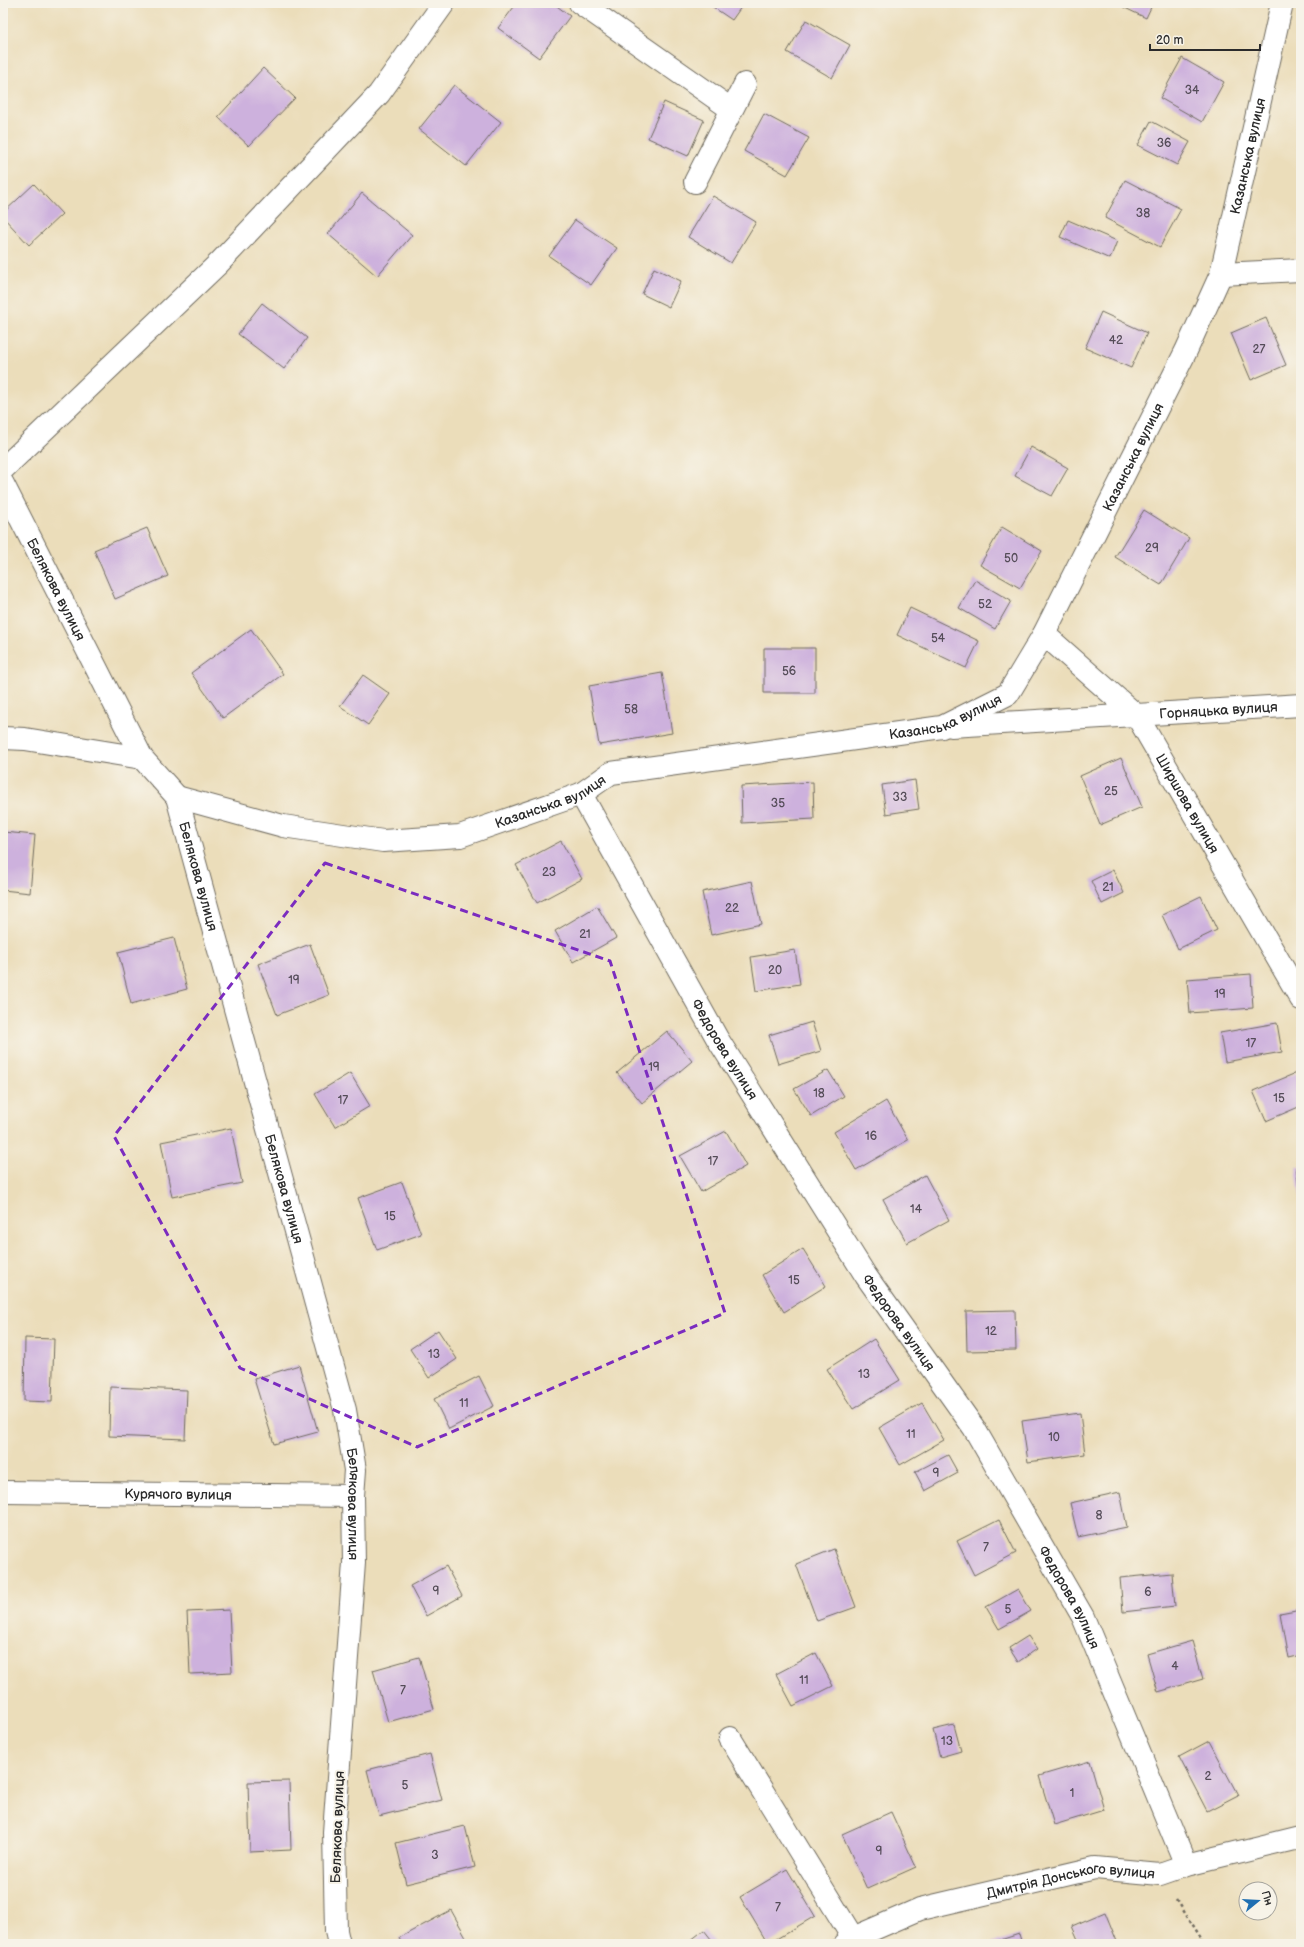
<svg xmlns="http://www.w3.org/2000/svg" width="1304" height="1947" viewBox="0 0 1304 1947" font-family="'Balsamiq Sans',sans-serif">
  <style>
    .building { fill: #cdb1dd }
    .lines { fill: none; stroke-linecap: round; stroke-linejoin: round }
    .minor-casing { stroke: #6e695d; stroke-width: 24 }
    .path { stroke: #6e695d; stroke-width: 2.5; stroke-dasharray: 3 3; stroke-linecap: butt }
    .minor { stroke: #fff; stroke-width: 22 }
    .marked { fill: none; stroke: #7b2cbf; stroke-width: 3; stroke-dasharray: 8 5; stroke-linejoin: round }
    .labels { text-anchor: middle; stroke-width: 4; stroke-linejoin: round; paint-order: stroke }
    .number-label { font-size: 12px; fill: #544c58 }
    .street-label { font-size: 14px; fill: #2b2b2b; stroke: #f7f3e8 }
  </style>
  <rect width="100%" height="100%" fill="#f7f3e8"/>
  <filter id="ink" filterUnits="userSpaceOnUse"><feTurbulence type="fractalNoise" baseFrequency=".025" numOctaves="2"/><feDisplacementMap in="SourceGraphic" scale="8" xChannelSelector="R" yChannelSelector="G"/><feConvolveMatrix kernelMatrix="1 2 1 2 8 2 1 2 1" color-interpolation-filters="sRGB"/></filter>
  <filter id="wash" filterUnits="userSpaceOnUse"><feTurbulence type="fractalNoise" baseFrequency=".012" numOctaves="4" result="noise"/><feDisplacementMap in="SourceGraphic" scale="16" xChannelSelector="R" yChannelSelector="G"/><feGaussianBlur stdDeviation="0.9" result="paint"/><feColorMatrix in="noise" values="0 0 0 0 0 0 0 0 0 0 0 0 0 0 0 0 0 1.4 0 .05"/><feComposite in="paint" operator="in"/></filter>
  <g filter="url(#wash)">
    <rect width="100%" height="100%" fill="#ebddba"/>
    <g id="blocks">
      <path class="building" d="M517 3H553L570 16 539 58 498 28Z
        M707 3H744L732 20Z
        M1125 3H1153L1146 18 1123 7Z
        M806 20 850 45 832 78 787 52Z
        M1182 58 1224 82 1202 122 1160 98Z
        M263 68 295 98 249 146 218 117Z
        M454 85 501 122 466 166 419 129Z
        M664 102 704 120 688 156 648 138Z
        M764 114 809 138 787 175 744 151Z
        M1151 121 1190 142 1177 165 1138 145Z
        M1125 180 1181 209 1160 247 1105 218Z
        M34 184 62 214 29 245 3 217V213Z
        M362 193 412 235 377 276 328 234Z
        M713 196 756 222 731 263 688 237Z
        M575 220 617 248 591 285 549 256Z
        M1068 220 1117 241 1110 259 1060 237Z
        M654 268 681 281 669 307 642 294Z
        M262 303 307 338 284 369 238 334Z
        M1101 312 1147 333 1131 368 1085 348Z
        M1266 318 1286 365 1251 380 1231 333Z
        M1031 447 1068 468 1052 496 1015 476Z
        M1144 510 1189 538 1161 585 1115 557Z
        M1002 527 1042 551 1020 588 980 565Z
        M147 528 168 576 115 599 94 550Z
        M975 580 1011 601 995 629 959 608Z
        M910 608 979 641 966 668 897 635Z
        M251 629 283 674 223 718 191 673Z
        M764 648H815V693H764Z
        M662 673 672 733 599 745 589 686Z
        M363 675 390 694 368 725 340 706Z
        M1121 758 1142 807 1100 825 1080 776Z
        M915 780 919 809 886 814 882 785Z
        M813 782 814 819 742 823 741 786Z
        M3 832 35 835 30 893 3 890Z
        M561 841 582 879 537 903 516 865Z
        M1113 870 1124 893 1102 904 1091 881Z
        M752 881 761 924 711 935 702 892Z
        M1201 896 1217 930 1178 949 1162 915Z
        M597 906 616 938 573 962 555 931Z
        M174 938 187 989 131 1004 118 952Z
        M310 944 329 995 277 1015 258 964Z
        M795 950 800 984 756 991 751 957Z
        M1251 974 1253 1008 1190 1013 1187 979Z
        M812 1022 821 1051 778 1064 769 1035Z
        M1277 1023 1282 1052 1225 1062 1220 1033Z
        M667 1031 692 1061 642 1103 617 1073Z
        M828 1070 844 1096 811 1116 794 1089Z
        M350 1073 370 1106 335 1127 315 1094Z
        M1296 1073 1301 1085V1106L1266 1121 1253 1091Z
        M886 1101 908 1140 856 1170 834 1132Z
        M231 1128 242 1183 172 1197 161 1142Z
        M726 1131 746 1166 701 1192 680 1156Z
        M1296 1167H1301V1197H1300Z
        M925 1175 949 1220 907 1243 883 1199Z
        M402 1182 421 1234 377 1250 358 1198Z
        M803 1249 826 1286 784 1312 762 1275Z
        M1015 1310 1016 1350 967 1351 966 1311Z
        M438 1330 457 1359 429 1378 410 1349Z
        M25 1338 54 1339 52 1402 24 1401Z
        M874 1339 900 1380 853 1409 827 1369Z
        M299 1365 318 1432 274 1444 254 1379Z
        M479 1376 494 1406 449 1429 434 1399Z
        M110 1387 187 1390 185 1439 109 1436Z
        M922 1403 944 1440 900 1465 879 1428Z
        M1080 1413 1085 1454 1028 1462 1022 1421Z
        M948 1455 958 1473 925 1491 915 1472Z
        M1120 1492 1127 1527 1078 1537 1070 1503Z
        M999 1520 1016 1553 974 1575 957 1541Z
        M834 1549 856 1607 817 1621 796 1564Z
        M446 1566 462 1596 426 1616 410 1586Z
        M1172 1573 1175 1606 1123 1612 1120 1578Z
        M1018 1589 1031 1611 999 1629 986 1607Z
        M1301 1609V1655L1288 1658 1280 1613Z
        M229 1610 232 1672 190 1674 187 1612Z
        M1028 1636 1037 1649 1018 1662 1009 1648Z
        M1192 1641 1203 1679 1158 1692 1147 1654Z
        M816 1653 833 1686 793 1706 776 1674Z
        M419 1657 434 1709 388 1722 373 1670Z
        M954 1725 961 1751 940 1757 933 1730Z
        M1209 1741 1238 1795 1207 1811 1179 1757Z
        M430 1754 442 1800 379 1816 367 1770Z
        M1090 1761 1104 1810 1054 1825 1039 1776Z
        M289 1781 291 1850 250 1852 248 1782Z
        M891 1812 916 1867 867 1889 842 1834Z
        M465 1826 475 1867 406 1884 396 1843Z
        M787 1869 815 1916 768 1944 740 1897Z
        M451 1910 470 1944H402L399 1938Z
        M1105 1912 1118 1944H1080L1072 1926Z
        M704 1930 715 1944H686Z
        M1019 1934 1022 1944H988Z"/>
    </g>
  </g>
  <g filter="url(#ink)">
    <use href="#blocks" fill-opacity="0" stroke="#6e695d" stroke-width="1"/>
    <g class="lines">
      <g class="minor-casing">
        <g id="minor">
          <path d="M580 3 731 109"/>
          <path d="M695 182 745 84"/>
          <path d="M1221 274 1301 270"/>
          <path d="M3 469 219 263 379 94 444 3"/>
          <path id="s1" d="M3 484 142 758 177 797 345 1410 355 1470 353 1496 354 1563 334 1832 336 1931 339 1944"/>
          <path id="s2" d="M1044 634 1137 716 1301 999"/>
          <path id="s3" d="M951 726 1301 705"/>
          <path d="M3 738 25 739 142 758"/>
          <path id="s4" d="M581 794 717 1038 866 1276 974 1428 1083 1617 1186 1865"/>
          <path id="s5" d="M177 797 283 826 383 841 460 836 581 794 611 773 942 727 1008 694 1044 634 1186 351 1221 274 1282 3"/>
          <path id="s6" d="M3 1492 353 1496"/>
          <path d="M730 1738 853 1938"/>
          <path id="s7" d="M845 1944 853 1938 920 1909 1095 1868 1160 1874 1186 1865 1301 1837"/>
        </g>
      </g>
      <path class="path" d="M1176 1900 1203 1944"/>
      <use href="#minor" class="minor"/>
    </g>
  </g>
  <path class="marked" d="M325 863 610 961 725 1313 417 1447 240 1368 114 1136Z"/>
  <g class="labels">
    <g class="number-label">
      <text x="1192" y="94">34</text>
      <text x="1164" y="147">36</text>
      <text x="1143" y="217">38</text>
      <text x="1116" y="344">42</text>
      <text x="1259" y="353">27</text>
      <text x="1152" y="552">29</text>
      <text x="1011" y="562">50</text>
      <text x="985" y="608">52</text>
      <text x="938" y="642">54</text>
      <text x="789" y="675">56</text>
      <text x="631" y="713">58</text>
      <text x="1111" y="795">25</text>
      <text x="900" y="801">33</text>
      <text x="778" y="807">35</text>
      <text x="549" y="876">23</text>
      <text x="1108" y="891">21</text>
      <text x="732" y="912">22</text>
      <text x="585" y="938">21</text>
      <text x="775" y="974">20</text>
      <text x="294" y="984">19</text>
      <text x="1220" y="998">19</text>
      <text x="1251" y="1047">17</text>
      <text x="654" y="1071">19</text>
      <text x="819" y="1097">18</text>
      <text x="1279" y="1102">15</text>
      <text x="343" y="1104">17</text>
      <text x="871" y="1140">16</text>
      <text x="713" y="1165">17</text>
      <text x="916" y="1213">14</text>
      <text x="390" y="1220">15</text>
      <text x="794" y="1284">15</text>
      <text x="991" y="1335">12</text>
      <text x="434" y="1358">13</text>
      <text x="864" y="1378">13</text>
      <text x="464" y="1407">11</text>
      <text x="911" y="1438">11</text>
      <text x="1054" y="1441">10</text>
      <text x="936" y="1477">9</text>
      <text x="1099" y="1519">8</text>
      <text x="986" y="1551">7</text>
      <text x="436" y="1595">9</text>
      <text x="1148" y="1596">6</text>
      <text x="1008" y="1613">5</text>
      <text x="1175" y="1670">4</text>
      <text x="804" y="1684">11</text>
      <text x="403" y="1694">7</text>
      <text x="947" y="1745">13</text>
      <text x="1208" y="1780">2</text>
      <text x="405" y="1789">5</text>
      <text x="1072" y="1797">1</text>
      <text x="879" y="1855">9</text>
      <text x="435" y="1859">3</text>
      <text x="778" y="1911">7</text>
    </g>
    <g class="street-label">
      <text dy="5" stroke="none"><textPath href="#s5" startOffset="1453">Казанська вулиця</textPath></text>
      <text dy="5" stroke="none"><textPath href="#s5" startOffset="1129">Казанська вулиця</textPath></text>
      <text dy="5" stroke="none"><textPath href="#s1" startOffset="118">Белякова вулиця</textPath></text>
      <text dy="5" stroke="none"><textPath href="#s3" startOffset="268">Горняцька вулиця</textPath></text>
      <text dy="5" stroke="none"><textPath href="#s5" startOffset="793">Казанська вулиця</textPath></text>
      <text dy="5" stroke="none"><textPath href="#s5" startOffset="385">Казанська вулиця</textPath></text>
      <text dy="5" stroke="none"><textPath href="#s2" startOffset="225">Ширшова вулиця</textPath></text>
      <text dy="5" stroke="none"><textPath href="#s1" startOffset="442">Белякова вулиця</textPath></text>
      <text dy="5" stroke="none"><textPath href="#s4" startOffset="293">Федорова вулиця</textPath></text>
      <text dy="5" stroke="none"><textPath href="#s1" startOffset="766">Белякова вулиця</textPath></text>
      <text dy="5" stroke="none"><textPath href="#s4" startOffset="617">Федорова вулиця</textPath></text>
      <text dy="5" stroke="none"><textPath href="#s6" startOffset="175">Курячого вулиця</textPath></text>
      <text dy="5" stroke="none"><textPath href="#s1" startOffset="1090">Белякова вулиця</textPath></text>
      <text dy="5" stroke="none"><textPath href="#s4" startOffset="941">Федорова вулиця</textPath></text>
      <text transform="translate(337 1827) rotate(-88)" y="5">Белякова вулиця</text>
      <text dy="5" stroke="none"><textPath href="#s7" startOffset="237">Дмитрія Донського вулиця</textPath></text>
    </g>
  </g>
  <rect width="1304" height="1947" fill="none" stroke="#f7f3e8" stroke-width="16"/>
  <g transform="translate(1258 1901) rotate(72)"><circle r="19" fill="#f7f3e8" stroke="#a5a39c"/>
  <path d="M0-3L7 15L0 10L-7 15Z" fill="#1f6fb2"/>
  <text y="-6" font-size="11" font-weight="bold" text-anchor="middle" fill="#2b2b2b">Пн</text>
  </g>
  <path d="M1150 44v6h110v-6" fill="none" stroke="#2b2b2b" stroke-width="2"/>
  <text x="1156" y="44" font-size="12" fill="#2b2b2b" stroke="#f7f3e8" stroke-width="3" paint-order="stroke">20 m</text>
</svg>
